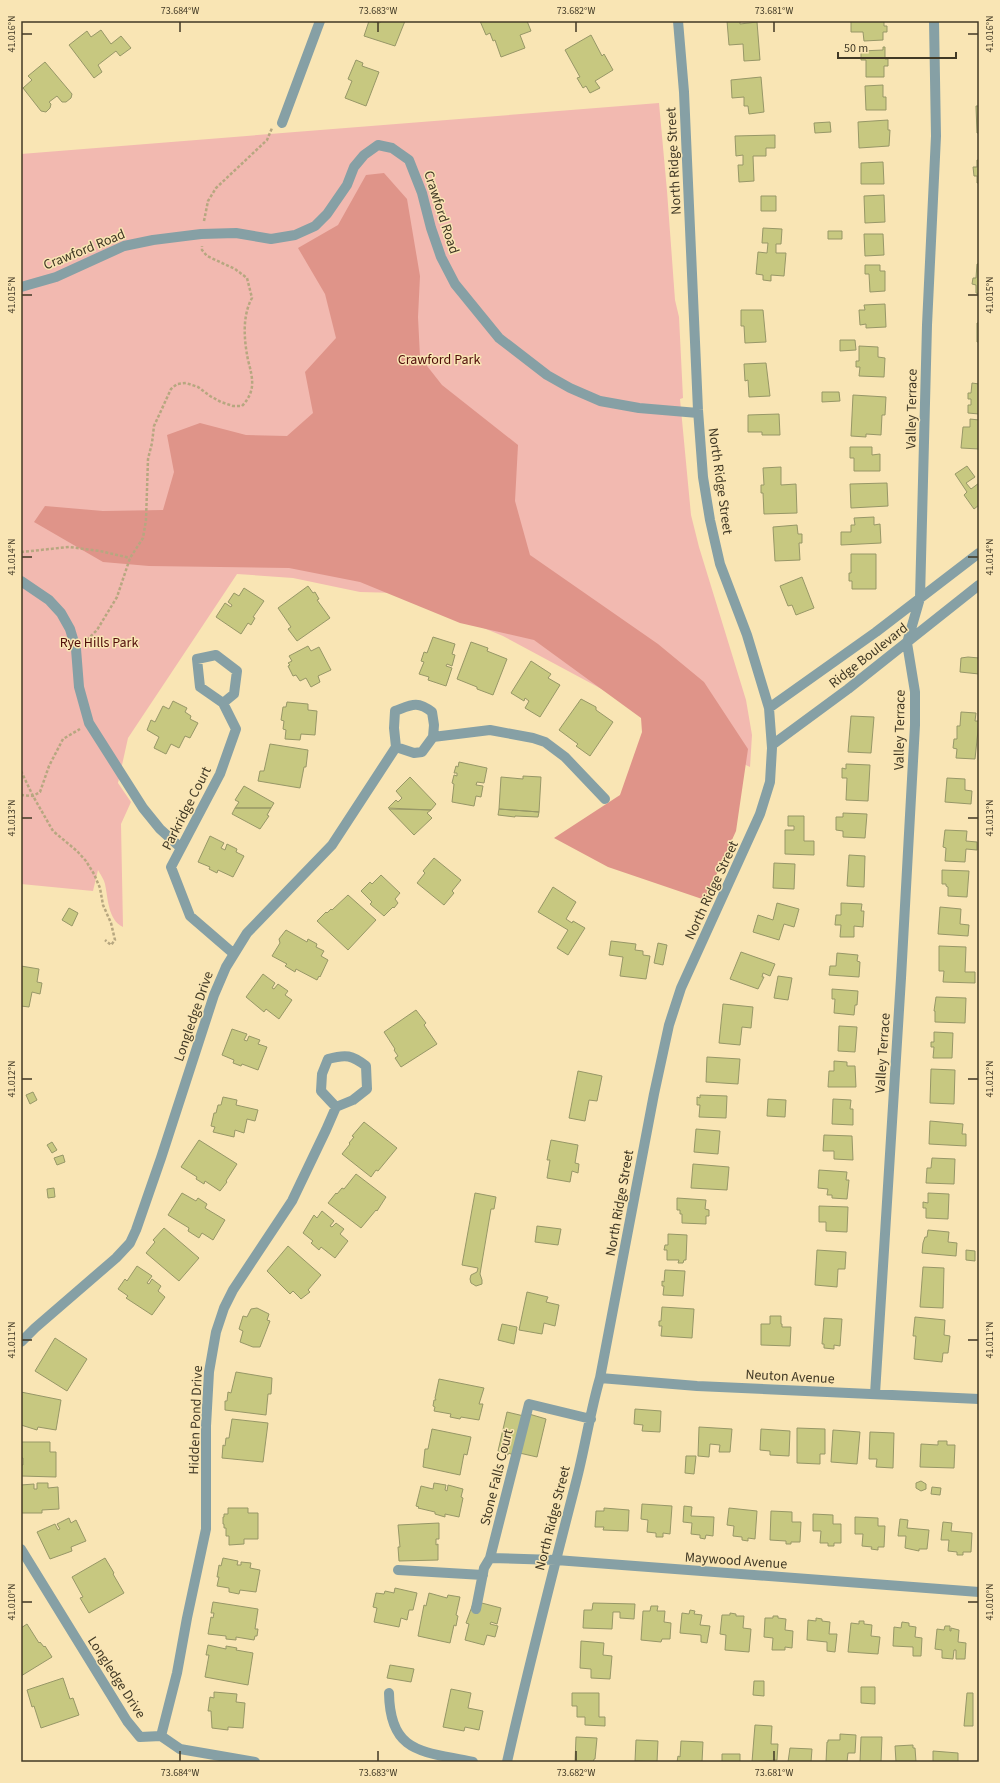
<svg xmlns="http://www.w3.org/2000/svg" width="1000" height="1783" viewBox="0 0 1000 1783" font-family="'Source Sans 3',sans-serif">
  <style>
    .green { fill: #f2b9b0 }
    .forest { fill: #df9489 }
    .building { fill: #c7c880; stroke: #979767 }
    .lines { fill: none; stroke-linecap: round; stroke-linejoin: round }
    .path { stroke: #b7a780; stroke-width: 2.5; stroke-dasharray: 3 2; stroke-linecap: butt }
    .minor { stroke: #86a0a5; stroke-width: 10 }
    .ticks { fill: none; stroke: #413925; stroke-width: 1.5 }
    .labels { text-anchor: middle; stroke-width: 3; stroke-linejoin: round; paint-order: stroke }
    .street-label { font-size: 14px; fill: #413925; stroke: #f9e5b4 }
    .park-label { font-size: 14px; fill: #500d0a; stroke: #f9e5b4 }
    .neatline { fill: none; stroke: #413925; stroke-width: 1.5 }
    .ticks-label { font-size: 10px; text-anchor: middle; fill: #413925 }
  </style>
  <rect width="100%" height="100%" fill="#f9e5b4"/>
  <path class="green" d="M659 103 667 191 675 300 679 317 683 398 680 399 691 515 699 547 746 700 752 735 750 767 717 751 503 636 398 593 360 592 293 578 237 574 128 738 118 783 131 802 121 824 123 927C108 920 108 898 105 884 104 879 100 874 98 870L93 891 21 884V154Z"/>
  <path class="forest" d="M384 173 407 199 420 276 418 317 420 357 442 385 518 445 515 501 530 555 658 644 704 682 748 749 736 831 705 900 608 867 554 838 620 795 642 732 641 718 534 640 460 623 360 582 289 568 149 566 103 562 34 522 45 506 103 511 163 510 174 472 167 435 200 423 246 435 287 436 313 413 305 372 336 338 325 294 298 248 338 225 366 175Z"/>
  <path class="building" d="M369 21 380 23V21H405L395 46 364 36Z
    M480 21H527L531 31 520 35 525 48 501 57 495 40 493 41 490 33 486 35Z
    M727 21H740V24L757 22 760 60 744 61 743 44 729 45Z
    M851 21H884V26H887V32H883V40L864 41 863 32H851Z
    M101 30 111 44 121 36 131 48 120 56 116 51 98 65 102 72 94 78 69 45 87 31 91 37Z
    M591 35 602 56 604 54 613 70 595 81 600 88 590 93 586 86 583 88 577 78 580 77 565 50Z
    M883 47H885V59H888V66H884V77H866V60H861V51L883 50Z
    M356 60 363 63 362 66 379 72 366 106 345 98 352 81 348 79Z
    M45 62 72 94 71 98 66 102H62L57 96 49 102 51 104 50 108 46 112 41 111 23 88 32 80 28 76Z
    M761 77 764 112 749 114 748 106H744V97L732 98 731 80Z
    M883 85V97H886V110H866L865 86Z
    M976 106H979V133H977Z
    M888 120V130H890L889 146 859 148 858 122Z
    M830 122 831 132 815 133 814 123Z
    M775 135V148H766V156H753L754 181 739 182 738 165H743V155L736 156 735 136Z
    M977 160H979V183H977V176H974L973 167H977Z
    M883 162 884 184H861V163Z
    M884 195 885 222 865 223 864 196Z
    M761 196H776V211H761Z
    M763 228 782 229 781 244H776V253H786L784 276 771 275V281L763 280V275L756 274 758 252 767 253 768 243H762Z
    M828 231H842V239H828Z
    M864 234H883L884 255 865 256Z
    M977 264H979V294L976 293V285L972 284 973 278H976Z
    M865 265H880V271H885V291L870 292 869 274H865Z
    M885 304 886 327 866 328V324L860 325 859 310H865L864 305Z
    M741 310H763L766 342 745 343 744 326H741Z
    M977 323H979V342H977Z
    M840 340H855L856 350 840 351Z
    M859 346 878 347V357L885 358 884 377 859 376 860 367H856V361H859Z
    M766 363 770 396 749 397 748 380 745 381 744 364Z
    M972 383 979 384V414L968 413V405H971V399H968V393H971Z
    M822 392H839L840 401 822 402Z
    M853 395 886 397 885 415H882L881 435 866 434V437L851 436Z
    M779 414 780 435H762V432H748V415Z
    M970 419 979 420V449L961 448 963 427H970Z
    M850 447H872V455L880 454V471H854V458H850Z
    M967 466 975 477 966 483 971 489 979 483V505L974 509 964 495 967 492 955 474Z
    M781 467V485L796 484 797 513 764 514 763 493H761V485H764L763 468Z
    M887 483 888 506 851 508 850 484Z
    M874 517V525L880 524 881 543 841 545V532H851V525H855L854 518Z
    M797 525 798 534H802V543H799L800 560 775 561 773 527Z
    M851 554H876V589H852V581H849V573H851Z
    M802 577 814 608 796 615 792 605 788 606 780 586Z
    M308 586 313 593 315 592 319 599 317 600 330 618 297 641 288 629 291 627 278 608Z
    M244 588 264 601 253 617 255 618 251 625 248 623 241 634 216 617 225 603 231 607 232 605 228 602 234 593 239 596Z
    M433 637 455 644 452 654 455 655 452 666 447 664 446 666 452 668 446 686 428 680 429 677 419 674 424 662 421 661 424 652 427 653Z
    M471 642 488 648 487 651 507 659 493 695 477 689V687L457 679Z
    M308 646 311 651 319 647 331 670 318 676 320 682 311 687 306 678 300 681 296 675 293 676 288 666 290 665 288 663 292 661 289 656Z
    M968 657 979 658V674L960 672 961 658Z
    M531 661 551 674 548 678 560 685 540 717 525 708 529 701 525 698 524 701 511 693Z
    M581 699 596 707V710L613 722 590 756 576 746 578 744 559 730Z
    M173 701 187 708 185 712 191 716 190 719 198 723 190 738 185 736 179 748 171 744 166 754 154 748 159 737 147 730 151 720 155 722 163 706 169 709Z
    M287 702 308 704V710L317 711 315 735 301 734 300 740 285 739 286 730 283 729 284 721 281 720 283 707H286Z
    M961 712 976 713 975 721H979L975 759 956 758 957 749 953 748 954 739H957V726H960Z
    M851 716 874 717 871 753 848 752Z
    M270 744 308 750 306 767H304L300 788 258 781 260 771H264Z
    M459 762 487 768 484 783 477 782 476 785 483 786 481 797 476 796 474 806 452 802 454 784 452 783 454 775 457 776V773H454L456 766 458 767Z
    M846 764 870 765 868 801 846 800 847 778H842V768L846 769Z
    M523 776 541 777 539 812 499 809 501 777 523 779Z
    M410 777 436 804 431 810 388 808 396 800 398 802 402 798 396 791Z
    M947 778 965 779V790L972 791 971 804 945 802Z
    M244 786 274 803 271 808H235L239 802 235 800Z
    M235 808H271L267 815 269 816 260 829 232 814Z
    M389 809 431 810 427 813 432 818 414 835Z
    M499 809 539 812 538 817 515 816V817L498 815Z
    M843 813 867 814 865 838 843 837V831L836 830V817H843Z
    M788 816H804V841H814V855L785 854V830H794V826H788Z
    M945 830 967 831 966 841 977 842V850L966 849 965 862 945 861 946 848 943 847Z
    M210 836 224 843 221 848 225 850 227 844 237 849 236 852 244 856 233 877 218 870 217 873 209 869 210 867 198 862Z
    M849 855 865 856 864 887 847 886Z
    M434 858 461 880 452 891 454 893 444 905 417 883 425 873 423 871Z
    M774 863 795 864 794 889 773 888Z
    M942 870 969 871 967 897 948 896V887L946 886V884H942Z
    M381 875 400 893 395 899 398 903 394 908 393 907 384 916 370 904 372 902 361 891 370 882 372 884Z
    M553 887 576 902 566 919 572 923 573 921 585 928 568 955 557 948 568 930 538 912Z
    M348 895 376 920 348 950 317 921 326 912 327 913 331 909 332 910Z
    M777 903 799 909 794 927 784 924 779 940 753 932 758 915 773 920Z
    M841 903 862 904 861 911H864L863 927 854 926V937H840L841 925H835L836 915H841Z
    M940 907 961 909 960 924 969 925 968 936 938 934Z
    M69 908 78 913 72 926 62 920Z
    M286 930 307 942 308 939 317 944 316 947 324 951 321 956 328 960 320 977 319 976 317 980 296 969 295 972 285 966 287 964 272 956 280 943 279 939Z
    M611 941 636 944 635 950 643 951V955L650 956 646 979 620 976 623 957 609 955Z
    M658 943 667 945 663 965 654 963Z
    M939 946 966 947 965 972H975V983L943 982 944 971H939Z
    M741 952 775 964 770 976 763 973 762 977H764L758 989 730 979Z
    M837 953 858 955 857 961 860 962 859 977 829 975 830 966H836Z
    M21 966 39 969 37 982 42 983 40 994 32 992 29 1007 21 1006Z
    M263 974 275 983 272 988 274 989 278 984 288 991 285 995 292 1000 279 1019 266 1009 264 1012 246 997Z
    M778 976 792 978 788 1000 774 998Z
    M832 989 858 991 857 1005H855L854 1015 834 1013 835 999H832Z
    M936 997 966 998 965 1023 935 1022V1011H934Z
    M723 1004 753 1007 751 1028 742 1027 740 1045 719 1043Z
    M416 1010 426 1023 424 1025 437 1044 401 1067 395 1058 398 1056 394 1050 395 1049 384 1032Z
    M839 1026 857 1027 855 1052 838 1051Z
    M232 1029 247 1034 244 1040 247 1041 249 1036 260 1040 258 1044 267 1047 258 1070 242 1064 241 1066 233 1063 234 1060 222 1055Z
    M934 1032 953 1033 952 1058H933L934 1047H931V1042H934Z
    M707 1057 740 1059 738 1084 706 1082Z
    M834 1061 847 1062V1066H855L856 1087H828L829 1071H834Z
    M931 1069 955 1070 954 1104 930 1103Z
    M578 1071 602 1076 597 1101 589 1100 585 1121 569 1118Z
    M33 1092 37 1100 30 1104 26 1095Z
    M700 1095 727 1096 726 1118 699 1117 700 1105H697V1097L700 1098Z
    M223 1097 237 1100 236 1105 258 1110 255 1121 247 1119 244 1133 235 1130 234 1137 213 1132 215 1127 211 1126 214 1113H216L218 1105H221Z
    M768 1099 786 1100 785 1117 767 1116Z
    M833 1099 851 1100 850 1109H853V1125L832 1124Z
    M930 1121 963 1124 962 1134H966V1146L929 1144Z
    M364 1122 397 1148 378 1171 376 1170 371 1177 342 1154 350 1144 349 1143 354 1137 352 1136Z
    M696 1129 720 1131 718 1154 694 1152Z
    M824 1135 852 1136 853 1160 834 1159V1151H823Z
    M199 1140 237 1164 226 1181 227 1182 220 1191 205 1181 204 1184 196 1179 197 1177 181 1167Z
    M551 1140 578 1145 575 1163 579 1164 578 1173 572 1171 570 1182 547 1178 550 1160H547Z
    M52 1142 57 1150 52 1153 47 1145Z
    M63 1155 65 1162 57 1165 54 1158Z
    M932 1158 955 1159 954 1184 926 1183 927 1168H931Z
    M693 1164 729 1167 727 1190 691 1188Z
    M819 1170 847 1172 846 1180H849L847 1199 832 1198V1195H827L828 1189 818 1188Z
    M356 1174 386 1197 377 1211 376 1210 361 1228 328 1203 336 1193 337 1194 342 1188 344 1189Z
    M54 1188 55 1197 48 1198 47 1189Z
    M182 1193 196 1201 198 1198 207 1204 205 1208 225 1220 213 1240 202 1233 199 1238 188 1231 189 1228 168 1215Z
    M475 1193 496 1197 494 1209H491L480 1274 482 1280V1284L476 1286 471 1283 470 1279 471 1275 477 1272 478 1268 462 1265Z
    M928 1193 949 1194 948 1219 926 1218V1208H923V1202L928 1203Z
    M677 1198 706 1200 705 1209 709 1210V1216H706V1224L682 1223V1214H680V1210H677Z
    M819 1206 848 1207 847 1232 826 1231V1222H819Z
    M322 1211 334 1221 330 1226 332 1227 336 1223 344 1229 340 1234 348 1241 335 1258 321 1247 319 1250 311 1243 313 1241 303 1233 314 1215 317 1218Z
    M537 1226 561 1229 558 1245 535 1242Z
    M164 1228 199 1258 179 1281 146 1253 155 1242 153 1240Z
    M928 1230 949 1232 948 1242 957 1243 956 1256 922 1253 923 1243 925 1237H927Z
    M668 1234 687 1235 686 1260H684L683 1263H678L679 1260H667V1250H664L665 1245H668Z
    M288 1246 321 1275 308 1290 310 1292 301 1299 293 1291 290 1294 267 1271Z
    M817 1250 846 1252 845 1269H838L837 1287 815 1285Z
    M966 1250 975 1251V1261L966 1260Z
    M137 1266 152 1276 147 1283 149 1284 152 1279 161 1286 158 1291 165 1297 152 1315 126 1298 128 1296 118 1289 125 1279 127 1281Z
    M923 1267 944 1268 943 1308 920 1307Z
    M665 1270 685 1271 683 1296 663 1295 664 1286H662V1281L664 1282Z
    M527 1292 548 1297 546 1302 559 1305 555 1326 544 1323 542 1334 519 1330Z
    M662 1307 694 1309 692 1338 661 1336 662 1326H659V1321H661Z
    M257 1308 269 1314 267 1320 270 1321 260 1347H253L240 1342 243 1331 239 1329 243 1316 247 1317 251 1309Z
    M770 1316H781V1324H782V1327H791L790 1346 761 1345V1324H770Z
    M915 1317 945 1320 944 1335 950 1336 948 1353H943L942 1362 914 1359 916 1336H913Z
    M824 1318 842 1319 840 1346 834 1345V1349L824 1348V1344H822Z
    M502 1324 517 1327 514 1344 498 1340Z
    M55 1338 87 1359 67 1391 35 1371Z
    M236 1372 272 1378 271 1394H268L266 1415 225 1410V1401H227L228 1392 231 1393Z
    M439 1379 484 1388 479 1404H483L479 1420 461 1417 460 1419 450 1417 451 1414 434 1411 435 1407 433 1406 434 1400H436L435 1398Z
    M21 1392 61 1400 56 1430 38 1427 37 1430 21 1425Z
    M635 1409 661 1411 660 1432 642 1431 643 1425 634 1424Z
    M507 1412 528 1417 529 1414 546 1419 537 1457 515 1452 514 1455 508 1453V1455L498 1451Z
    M232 1419 268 1423 263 1462 222 1458 223 1445 225 1446 226 1438H229Z
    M699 1427 732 1429 730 1452H719L720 1445 710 1444 709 1457 698 1456Z
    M797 1428 825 1429V1454H820V1464L797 1463Z
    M432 1429 471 1437 467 1455 464 1454 460 1475 423 1467 425 1449H428Z
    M761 1429 790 1431 789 1456 770 1455V1451L760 1450Z
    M833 1430 860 1432 857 1464 831 1462Z
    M870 1432 894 1433 893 1468 876 1467 877 1459H869Z
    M938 1441H947V1445H955L954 1468 920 1467 921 1444 938 1445Z
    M21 1442H50V1452H56V1477L21 1476V1465H23V1458H21Z
    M686 1456H696L694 1474 685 1473Z
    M921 1481 926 1484V1489L921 1491 916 1488V1483Z
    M37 1483H48V1488L58 1487 59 1509 42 1510V1513H21V1485L34 1484V1489H37Z
    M434 1483 446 1485 445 1490 447 1491 448 1485 463 1489 461 1497 463 1498 459 1517 445 1514V1517L435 1514V1512L418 1508 419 1507 416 1506 421 1486 433 1489Z
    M932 1487 941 1488 940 1495 931 1494Z
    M642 1504 672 1506 670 1534 663 1533V1537H656V1533L647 1532 648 1520 641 1519Z
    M684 1506 692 1507 691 1516 714 1517 713 1536 706 1535 705 1539 700 1538V1535L691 1534 692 1523 683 1522Z
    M228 1508H248V1513H258V1539H244V1544L229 1545V1536H226V1528H224V1524H223V1517H224V1514H228Z
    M604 1508 629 1510 628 1531 603 1530 604 1527H595L596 1511H604Z
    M729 1508 757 1511 755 1539 748 1538V1541L742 1540V1537L733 1536 734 1526 727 1525Z
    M771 1511 792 1512V1522H801L800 1542H791V1544H786V1541L770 1540Z
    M813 1514 833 1515V1524H841V1543H834V1546H828V1543H820L821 1531H813Z
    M855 1517 878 1518V1526H885L884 1547H878V1550L871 1549 872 1547 862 1546 863 1534H855Z
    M69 1518 71 1523 76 1520 86 1541 71 1547 72 1551 50 1559 37 1532 55 1524 58 1530 60 1529 57 1524Z
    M900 1519 908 1520 907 1528 929 1530 927 1549H919V1551L905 1548 906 1536H898Z
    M943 1522 952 1523 951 1531 972 1533 971 1552H963V1555H957V1552L948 1551 949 1540H941Z
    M439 1523V1539H436V1545L438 1544V1560L399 1561 398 1547H400L398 1525Z
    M105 1558 114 1573 113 1574 124 1593 89 1613 80 1598 83 1597 72 1577Z
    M223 1558 238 1561 237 1565H241V1562L251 1563 250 1568 260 1570 256 1592 240 1590 239 1594 229 1592V1588L217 1586 219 1577H217L219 1565 221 1566Z
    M395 1588 417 1593 413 1610H409L407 1620 401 1618 399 1627 374 1622 377 1608 373 1607 376 1593 384 1594 385 1591 394 1593Z
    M429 1593 447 1598 448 1595 460 1597 456 1615 458 1616 456 1626 454 1625 450 1643 418 1636 424 1605 426 1606Z
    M474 1601 501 1608 497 1624 491 1622 490 1624 498 1626 495 1637 487 1635 484 1645 465 1640 469 1624 466 1623Z
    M213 1602 258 1609 255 1629H258L257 1636H255L254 1640 236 1637V1640L226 1639V1636L208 1634 211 1617 213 1618 214 1613H211Z
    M593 1603 635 1604 634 1619 620 1618V1612H613L612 1629 583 1628 584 1610H592Z
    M651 1606H658L657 1611H665L664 1622 671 1623 670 1639H662L661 1642 641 1640 643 1611H650Z
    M690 1610 695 1611 694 1614 702 1615 700 1625 710 1626 707 1643 701 1642V1635L680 1633 682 1613 689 1614Z
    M730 1613 736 1614V1616H744L743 1628 751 1629 749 1652 725 1650 726 1635 720 1634 722 1615H730Z
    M773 1616H778V1618L786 1619 785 1630 793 1631 792 1648 785 1647V1650H772L773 1638 764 1637 765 1618H773Z
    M816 1618 822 1619V1621L830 1622 829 1634H837L835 1652 827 1651V1642L807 1640 808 1620 816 1621Z
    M859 1621H864V1624L872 1625 871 1636 880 1637 878 1654 848 1652 851 1623 859 1624Z
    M902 1622 909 1623V1626L916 1627 915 1637 922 1638 921 1656H913V1647L893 1646 894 1627 901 1628Z
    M27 1624 39 1643 40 1642 44 1647 45 1646 52 1657 21 1676V1628Z
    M945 1626H950V1631H951V1628L959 1630 958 1642 966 1643 965 1659H956V1650H954L953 1659 942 1658V1650L935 1649 937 1629 944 1630Z
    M581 1641 604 1643 603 1655 612 1656 610 1679 591 1678V1669L580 1668Z
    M208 1645 226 1649V1646L237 1648 236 1650 253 1653 248 1685 205 1677 209 1655H206Z
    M390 1665 414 1669 411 1682 387 1678Z
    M63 1678 70 1699 73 1698 79 1715 41 1728 34 1706 32 1707 27 1690Z
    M754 1681H764V1696L753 1695Z
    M861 1687H875V1704L861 1703Z
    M451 1689 471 1693 468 1708 483 1711 479 1730 465 1727 464 1731 443 1727Z
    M214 1692 237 1694 236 1702 245 1703 243 1728 228 1727V1730L212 1728 211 1711H208L210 1697 214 1698Z
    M572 1693H599V1717H605V1726L585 1725V1717H577V1706H572Z
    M967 1693H973V1726H964Z
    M755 1725 772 1726 771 1744H778L777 1760 752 1762Z
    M840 1734 856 1735 855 1753H848L847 1762H826L827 1742H828V1740H840Z
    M576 1737 597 1738 595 1759H594L593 1762H575Z
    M861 1737H882L881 1762H860Z
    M636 1740 658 1741 657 1762 635 1761Z
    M681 1741 703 1742 702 1762H677L678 1756 680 1757Z
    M913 1745V1748H915L916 1762H896L895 1746Z
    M790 1748 812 1749 811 1762H788Z
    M933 1751 958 1753V1762H933Z
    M722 1754H740V1762H722Z"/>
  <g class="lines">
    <path class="path" d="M204 221 208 201 216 188 267 140 272 128
      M21 552 69 547 100 551 130 558
      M87 640 97 630 117 597 130 558 143 538 146 520 148 459 152 443 154 426 171 389 177 384 186 383 198 387 210 396 221 402 233 406H242C256 391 253 379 248 360 244 340 242 316 252 298L247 278 235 269 207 256 202 250V246
      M21 771 33 796 53 831 77 851 86 861 94 874 100 888 103 905 111 923 115 940 111 945 105 940
      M21 795 33 796 40 792 49 766 63 739 80 729"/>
    <path class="minor" d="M282 123 320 21
      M21 287 56 277 124 246 153 240 201 234 236 233 271 239 295 235 315 226 327 214 347 185 354 167 364 155 378 145 392 148 409 160 422 193 431 228 441 257 455 284 499 338 547 375 570 388 600 401 639 408 698 413
      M21 581 49 600 61 613 70 629 76 649 79 687 89 723 143 808 160 829 181 848
      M223 703 234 694 237 671 216 655 197 659 200 687 223 703 236 729 220 774 171 867 190 916 234 954
      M769 708 876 632 979 553
      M772 745 848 689 979 585
      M396 747 414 753 422 752 433 737 490 730 533 738 545 742 565 757 605 799
      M396 747 394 728 395 711C411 705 417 700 432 712L434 725 433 737
      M21 1342 35 1328 116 1258 130 1243 136 1230 161 1158 214 995 226 967 247 933 332 845 396 747
      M600 1378 697 1386 979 1399
      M875 1394 901 978 915 725V692L907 643 920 598 927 325 936 136 934 21
      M21 1549 127 1721 140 1737 161 1736 180 1749 255 1762
      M490 1558 556 1560 979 1592
      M398 1570 483 1575
      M476 1609 484 1568 490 1558 529 1404 591 1419
      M389 1693C390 1755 424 1751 473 1762
      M161 1736 177 1673 187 1618 206 1529V1426L209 1372 216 1332 224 1308 233 1290 292 1201 326 1130 336 1107 353 1100 367 1089 366 1066C352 1055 346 1054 328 1059L322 1074 321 1091 336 1107
      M507 1762C528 1668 552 1575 576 1482 585 1448 590 1412 600 1378L654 1094 669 1025 681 988 760 814 770 782 772 748 769 708 747 635 720 564 710 520 703 477 698 410 684 92 678 21"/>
  </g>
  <path class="ticks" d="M180 22V32M378 22V32M576 22V32M774 22V32M22 34H32M968 34H978M22 295H32M968 295H978M22 557H32M968 557H978M22 818H32M968 818H978M22 1079H32M968 1079H978M22 1340H32M968 1340H978M22 1602H32M968 1602H978M180 1751V1761M378 1751V1761M576 1751V1761M774 1751V1761"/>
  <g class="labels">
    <g class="street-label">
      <text transform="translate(673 161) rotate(-93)" y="5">North Ridge Street</text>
      <text transform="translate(442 212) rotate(72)" y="5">Crawford Road</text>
      <text transform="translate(84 249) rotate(-22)" y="5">Crawford Road</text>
      <text transform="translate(911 409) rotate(-89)" y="5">Valley Terrace</text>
      <text transform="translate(721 481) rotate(82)" y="5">North Ridge Street</text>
      <text transform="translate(868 655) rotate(-38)" y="5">Ridge Boulevard</text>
      <text transform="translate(899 730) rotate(-89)" y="5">Valley Terrace</text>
      <text transform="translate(186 808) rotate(-63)" y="5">Parkridge Court</text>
      <text transform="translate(711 890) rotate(-65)" y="5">North Ridge Street</text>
      <text transform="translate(193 1016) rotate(-71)" y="5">Longledge Drive</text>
      <text transform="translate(882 1053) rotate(-86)" y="5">Valley Terrace</text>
      <text transform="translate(619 1203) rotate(-80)" y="5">North Ridge Street</text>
      <text transform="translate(790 1376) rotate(3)" y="5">Neuton Avenue</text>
      <text transform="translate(195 1420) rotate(-88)" y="5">Hidden Pond Drive</text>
      <text transform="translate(496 1477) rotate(-76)" y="5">Stone Falls Court</text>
      <text transform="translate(552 1518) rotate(-76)" y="5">North Ridge Street</text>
      <text transform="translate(736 1560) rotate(4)" y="5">Maywood Avenue</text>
      <text transform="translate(117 1677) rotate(57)" y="5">Longledge Drive</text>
    </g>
    <g class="park-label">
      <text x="439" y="364">Crawford Park</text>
      <text x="99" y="647">Rye Hills Park</text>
    </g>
  </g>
  <rect width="1000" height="1783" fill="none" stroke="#f9e5b4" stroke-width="44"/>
  <path d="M838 52v6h118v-6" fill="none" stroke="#413925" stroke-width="2"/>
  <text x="844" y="52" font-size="12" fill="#413925" stroke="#f9e5b4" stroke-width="3" paint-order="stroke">50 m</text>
  <rect x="22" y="22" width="956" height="1739" class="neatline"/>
  <g class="ticks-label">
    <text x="180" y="14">73.684°W</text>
    <text x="378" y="14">73.683°W</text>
    <text x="576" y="14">73.682°W</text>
    <text x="774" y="14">73.681°W</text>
    <text transform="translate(11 34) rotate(-90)" y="4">41.016°N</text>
    <text transform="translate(989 34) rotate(-90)" y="4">41.016°N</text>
    <text transform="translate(11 295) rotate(-90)" y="4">41.015°N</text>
    <text transform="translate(989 295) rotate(-90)" y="4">41.015°N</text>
    <text transform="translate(11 557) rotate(-90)" y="4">41.014°N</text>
    <text transform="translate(989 557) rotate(-90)" y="4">41.014°N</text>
    <text transform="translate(11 818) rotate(-90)" y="4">41.013°N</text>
    <text transform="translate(989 818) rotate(-90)" y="4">41.013°N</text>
    <text transform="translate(11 1079) rotate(-90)" y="4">41.012°N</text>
    <text transform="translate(989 1079) rotate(-90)" y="4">41.012°N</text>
    <text transform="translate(11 1340) rotate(-90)" y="4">41.011°N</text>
    <text transform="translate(989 1340) rotate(-90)" y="4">41.011°N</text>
    <text transform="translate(11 1602) rotate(-90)" y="4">41.010°N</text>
    <text transform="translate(989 1602) rotate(-90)" y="4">41.010°N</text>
    <text x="180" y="1776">73.684°W</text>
    <text x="378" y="1776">73.683°W</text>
    <text x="576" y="1776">73.682°W</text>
    <text x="774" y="1776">73.681°W</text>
  </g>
</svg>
